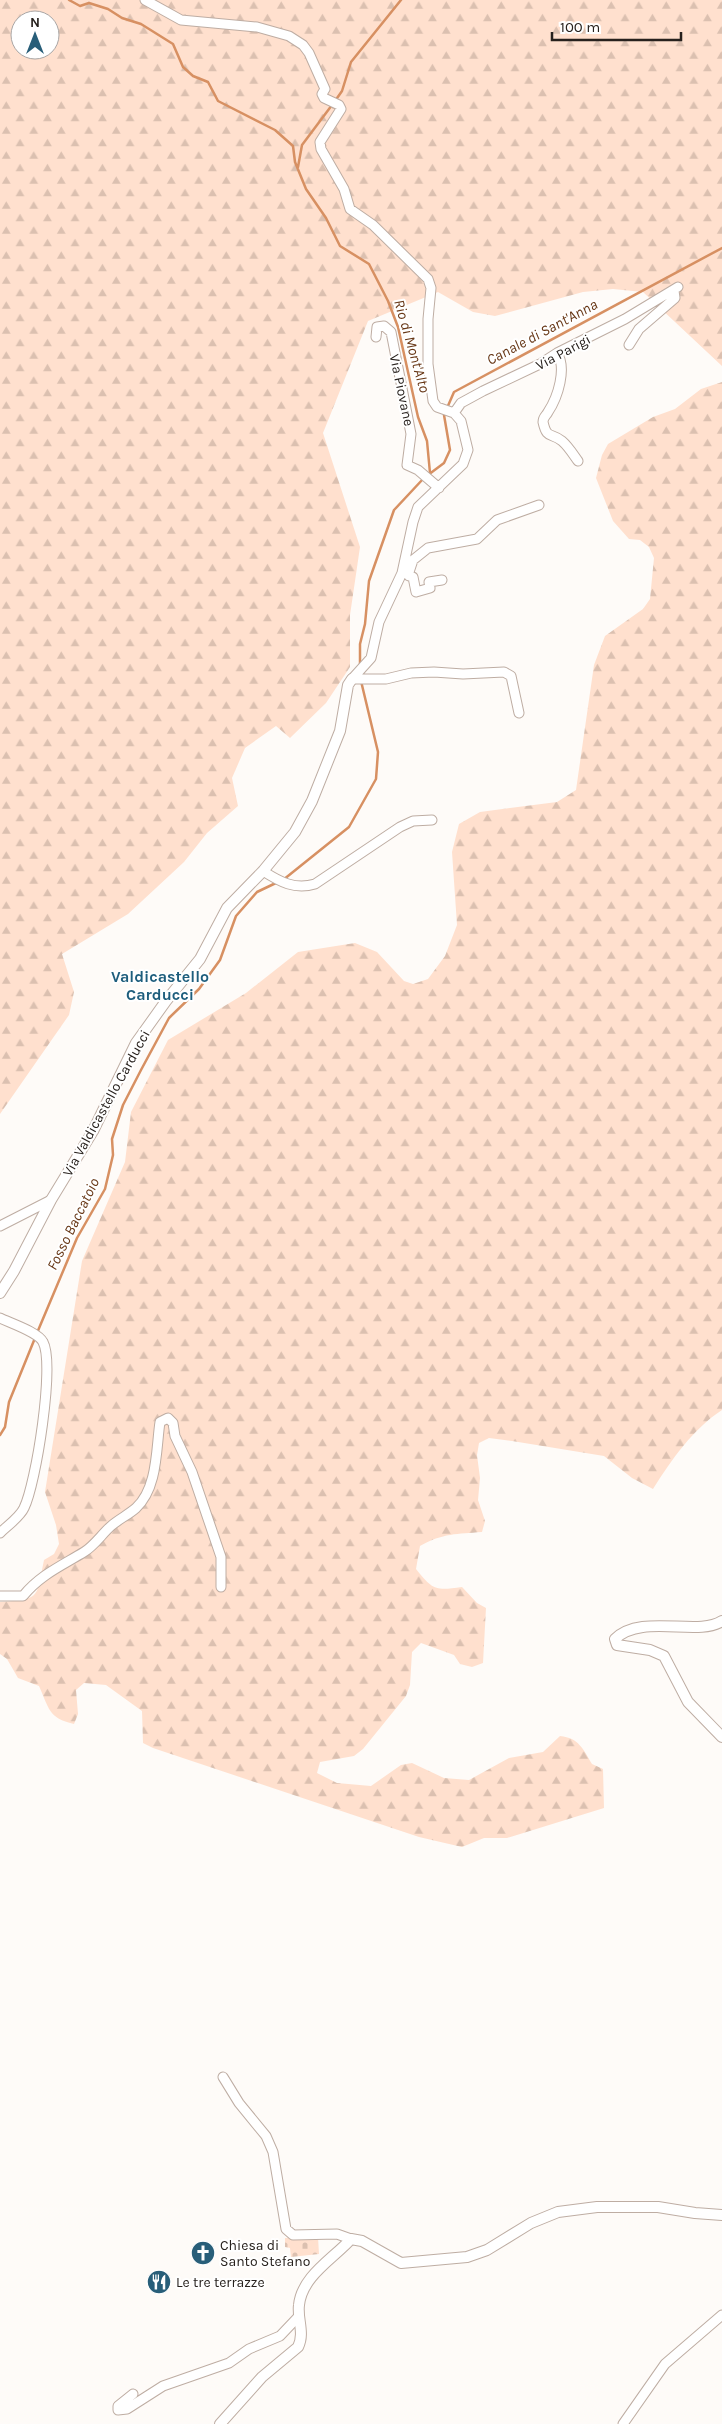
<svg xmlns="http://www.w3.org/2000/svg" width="722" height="2424" viewBox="0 0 722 2424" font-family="Karla,sans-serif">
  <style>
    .forest { fill: url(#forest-firs); fill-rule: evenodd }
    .cemetery { fill: url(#cemetery-stones) }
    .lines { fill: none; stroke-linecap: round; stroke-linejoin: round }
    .stream { stroke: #d79062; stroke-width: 2.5 }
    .minor-casing { stroke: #beada3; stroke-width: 11 }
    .tertiary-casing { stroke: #beada3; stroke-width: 12 }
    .minor { stroke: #fff; stroke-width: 9 }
    .tertiary { stroke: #fff; stroke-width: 10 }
    .labels { text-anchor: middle; stroke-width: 4; stroke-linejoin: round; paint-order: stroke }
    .street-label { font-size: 14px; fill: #27211d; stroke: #fff }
    .poi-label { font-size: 14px; fill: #27211d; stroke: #fff; text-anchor: start }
    .water-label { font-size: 15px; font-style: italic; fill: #683817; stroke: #fff }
    .quarter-label { font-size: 16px; font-weight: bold; fill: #1e5e7d; stroke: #fff }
  </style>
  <defs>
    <pattern id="forest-firs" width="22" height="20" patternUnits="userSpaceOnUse" patternTransform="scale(1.25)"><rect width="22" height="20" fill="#ffe0ce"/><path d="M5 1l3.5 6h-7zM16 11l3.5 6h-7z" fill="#dbc0b0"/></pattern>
    <pattern id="cemetery-stones" width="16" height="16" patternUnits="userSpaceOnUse" patternTransform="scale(1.25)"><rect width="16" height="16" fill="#ffe0ce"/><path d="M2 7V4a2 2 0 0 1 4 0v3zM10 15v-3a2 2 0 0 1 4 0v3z" fill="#dbc0b0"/></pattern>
  </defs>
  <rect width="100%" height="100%" fill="#fefbf8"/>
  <path class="forest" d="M0 0H722V366L643 292 613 289 583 292 495 316 473 312 438 292 368 321 323 433 360 547 350 615V667L326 703 290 738 276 726 245 748 232 778 238 806 207 833 184 862 128 914 62 954 74 992 69 1015 0 1114ZM20 20H50V50H20Z
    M722 382V1410C693 1429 672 1459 653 1489L632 1478 604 1456 512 1441 489 1438 479 1443 477 1455 480 1478 478 1500 485 1521 482 1532C457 1534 443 1533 420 1546L416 1569C433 1590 435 1591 462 1587L477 1603 486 1608 483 1663 472 1667 460 1664 454 1655 421 1643 412 1652 410 1685 406 1696 363 1749 354 1756 320 1762 317 1773 337 1783 371 1786 401 1765 412 1763 444 1778 469 1780 509 1758 543 1752 560 1736C579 1738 583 1749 592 1764L603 1769 604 1808 507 1838H484L462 1847 419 1837 153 1748 143 1743 142 1711 106 1685 84 1683 76 1690 78 1714 74 1724C48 1718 49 1708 39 1686L18 1678 7 1659 0 1654V1602C41 1599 36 1599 44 1560L54 1554 59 1544 56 1525 45 1492 82 1261 125 1162 131 1112 168 1040 246 993 298 952 355 943 377 952 404 981 413 984 428 979 445 956 457 925 452 852 459 824 480 812 557 802 576 790 594 665 605 636 643 609 650 599 654 558 649 547 640 540 629 539 613 521 596 478 602 455 608 444 653 417 675 409 701 389Z"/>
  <path class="cemetery" d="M318 2237 319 2254 291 2257 290 2248 285 2247V2238Z"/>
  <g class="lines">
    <path class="stream" d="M69 0 80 6 89 3 108 9 122 18 141 24 173 44 183 67 193 76 208 82 218 101 275 130 293 146 295 162 306 189 326 218 340 246 369 264 388 301 398 327 418 417 427 441 430 473
      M335 101 342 91 351 62 401 0
      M298 167 302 145 332 105
      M428 475 444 463 450 450 444 415 454 392 722 248
      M360 666V644L365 624 369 581 394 510 423 479
      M283 880 349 827 376 779 378 752 361 681
      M37 1333 77 1238 105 1189 113 1155 112 1139 123 1105 141 1070 169 1018 199 989 220 960 236 916 257 892 278 882
      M0 1435 5 1427 9 1402 35 1338"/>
    <g class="minor-casing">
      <path id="minor" d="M145 0 181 20 257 27 289 36 303 45 309 53 325 89 322 94 324 98 339 105 341 109 320 142 321 149 344 189 350 209 373 225 428 279 431 288 428 319V364L433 401 437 407 454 413 461 421 468 450 463 464 418 507 413 522 402 573 379 622 371 658 352 679
        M376 337 377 327 384 326 391 332 411 434 407 465 418 470 439 488
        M629 345 639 329 675 298 674 291
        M557 353C567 368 558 397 548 412 546 416 543 417 543 422 547 440 551 432 562 441 568 446 573 454 578 461
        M454 413 461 403 483 391 540 364 557 353 625 319 678 287
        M409 572 413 560 428 548 477 539 497 520 539 505
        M409 572V576L413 577 416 592 430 588 429 582 442 580
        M352 679H386L411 673 434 672 463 674 504 672 511 676 519 713
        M263 871C280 882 295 890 315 884L400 827 413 821 432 820
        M0 1226 51 1200
        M0 1318C10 1323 38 1332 43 1342 55 1364 36 1484 24 1508 20 1517 7 1526 0 1533
        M0 1596H23C40 1575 61 1566 84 1552 94 1546 102 1534 111 1526 119 1519 128 1515 136 1508 158 1488 156 1448 160 1422L168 1418 173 1423 175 1436 192 1472 221 1557V1587
        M223 2077 239 2103 266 2136 273 2152 286 2229 293 2235 337 2234 351 2239
        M133 2394 118 2406V2410L127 2409 163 2386 229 2363 249 2349 280 2336 299 2316
        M623 2424 665 2364 722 2315"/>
    </g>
    <g class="tertiary-casing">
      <path id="tertiary" d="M0 1293 14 1271 51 1200 93 1131 136 1043 166 1001 200 959 227 908 263 871 295 832 312 801 340 731 348 685 352 679
        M722 1621C698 1637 641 1613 615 1639L617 1645 650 1650 664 1656 688 1702 722 1737
        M220 2424 262 2377 298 2347C305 2333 297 2319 299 2305 302 2276 333 2259 351 2239L362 2241 401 2263 467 2257 487 2250 531 2223 558 2212 597 2207H658L695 2213 722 2215"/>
    </g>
    <use href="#minor" class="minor"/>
    <use href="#tertiary" class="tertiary"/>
  </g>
  <defs>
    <g id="church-disc" transform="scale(1.25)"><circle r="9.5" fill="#285e79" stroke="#fff"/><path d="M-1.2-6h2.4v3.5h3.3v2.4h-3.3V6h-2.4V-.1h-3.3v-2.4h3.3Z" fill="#fff"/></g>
    <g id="restaurant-disc" transform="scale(1.25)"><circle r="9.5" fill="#285e79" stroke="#fff"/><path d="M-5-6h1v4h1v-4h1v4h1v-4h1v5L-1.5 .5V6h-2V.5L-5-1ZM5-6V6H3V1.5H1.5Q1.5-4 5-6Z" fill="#fff"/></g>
  </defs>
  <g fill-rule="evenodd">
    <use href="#church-disc" x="203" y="2253"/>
    <use href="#restaurant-disc" x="159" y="2282"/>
  </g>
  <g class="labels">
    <g class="street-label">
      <text transform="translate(563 352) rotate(-28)" y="5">Via Parigi</text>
      <text transform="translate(402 390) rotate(78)" y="5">Via Piovane</text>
      <text transform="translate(106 1103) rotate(-61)" y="5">Via Valdicastello Carducci</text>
    </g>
    <g class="poi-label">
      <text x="220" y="2250">Chiesa di<tspan x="220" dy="16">Santo Stefano</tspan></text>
      <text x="176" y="2287">Le tre terrazze</text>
    </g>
    <g class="water-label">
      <text transform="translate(542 332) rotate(-28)" y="5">Canale di Sant'Anna</text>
      <text transform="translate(412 346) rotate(74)" y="5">Rio di Mont'Alto</text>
      <text transform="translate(73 1224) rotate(-64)" y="5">Fosso Baccatoio</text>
    </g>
    <g class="quarter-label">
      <text x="160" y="982">Valdicastello<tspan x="160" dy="18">Carducci</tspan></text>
    </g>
  </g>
  <g transform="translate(35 35)"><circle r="24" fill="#ffffff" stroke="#a9a6a5"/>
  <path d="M0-4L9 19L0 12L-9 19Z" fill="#285e79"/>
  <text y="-8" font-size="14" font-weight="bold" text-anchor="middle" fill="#27211d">N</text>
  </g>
  <path d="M552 32v8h129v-8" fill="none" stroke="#27211d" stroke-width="2.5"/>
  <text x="560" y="32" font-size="15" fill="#27211d" stroke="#ffffff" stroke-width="4" paint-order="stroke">100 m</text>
</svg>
